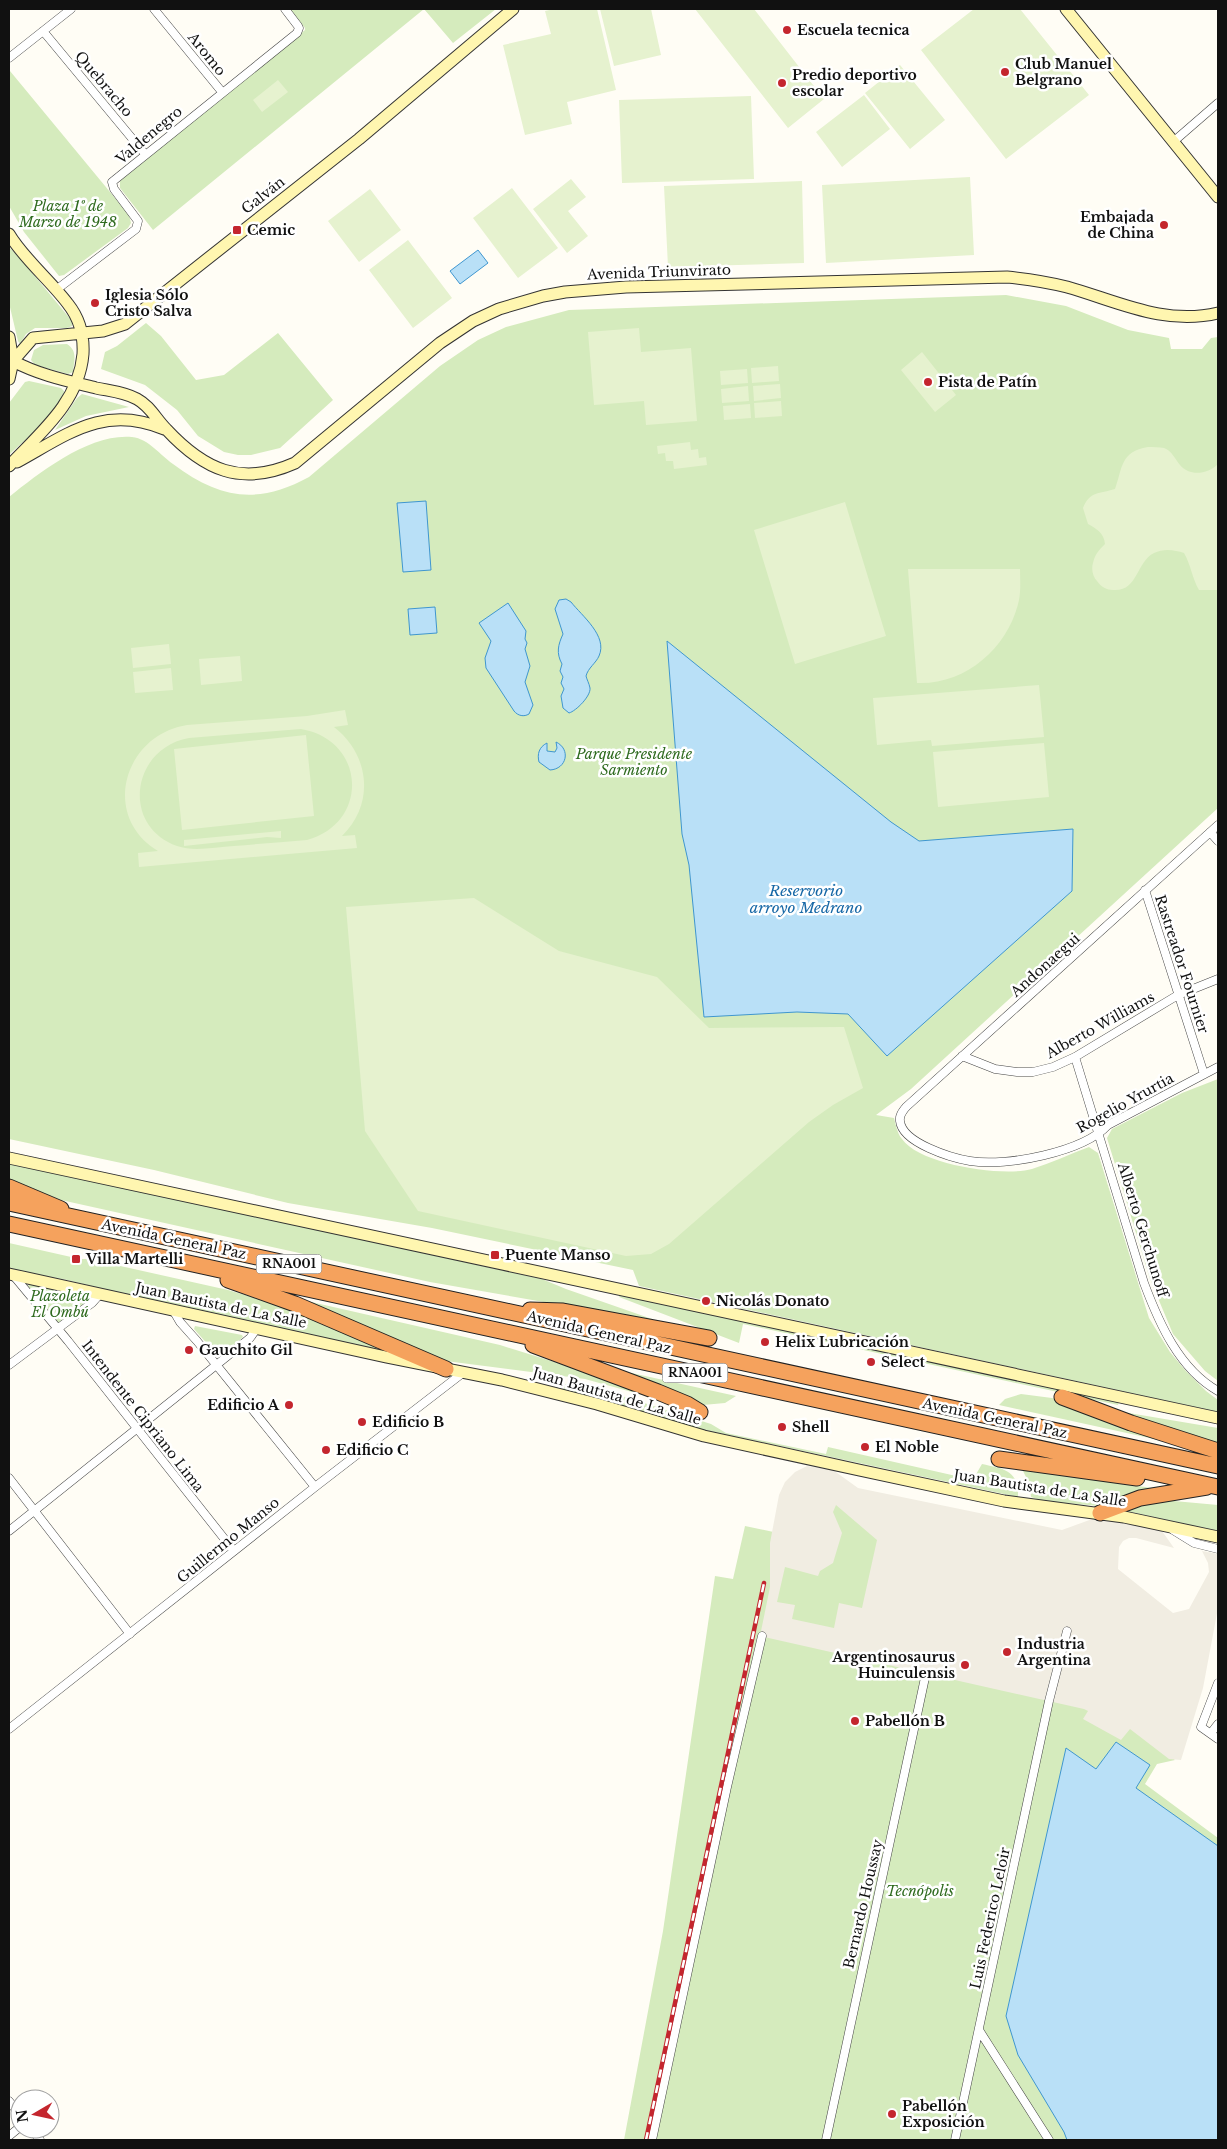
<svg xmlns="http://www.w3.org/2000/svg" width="1227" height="2149" viewBox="0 0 1227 2149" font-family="'Libre Baskerville',serif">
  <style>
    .green { fill: #d5ebbd }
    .pitch { fill: #e6f2cf; fill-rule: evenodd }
    .plaza { fill: #f1ede2; fill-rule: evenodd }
    .water { fill: #b9e0f7; stroke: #3f96cf }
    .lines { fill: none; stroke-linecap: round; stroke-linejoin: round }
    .street-casing { stroke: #444; stroke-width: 9 }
    .secondary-casing { stroke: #333; stroke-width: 13 }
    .highway-casing { stroke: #222; stroke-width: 17 }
    .street { stroke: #fff; stroke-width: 8 }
    .secondary { stroke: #fff6b0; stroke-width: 11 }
    .highway { stroke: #f5a25d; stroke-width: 15 }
    .rail-casing { stroke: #c4262e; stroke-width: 4.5 }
    .rail { stroke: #fff; stroke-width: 2.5; stroke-dasharray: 8; stroke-linecap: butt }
    .poi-dot { fill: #c4262e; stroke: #fff; stroke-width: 2 }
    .labels { text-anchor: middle; stroke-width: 5; stroke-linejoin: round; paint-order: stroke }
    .shield { fill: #fff; stroke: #585858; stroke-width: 1 }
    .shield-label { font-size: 12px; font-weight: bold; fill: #111 }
    .poi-label { font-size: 14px; font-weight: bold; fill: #111; stroke: #fff; text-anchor: start }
    .street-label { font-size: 14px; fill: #111; stroke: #fff }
    .park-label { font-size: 14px; font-style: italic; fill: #2f6b1f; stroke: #fff }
    .water-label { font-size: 15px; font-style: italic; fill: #1768a6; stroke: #fff }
  </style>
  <rect width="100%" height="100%" fill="#fffdf5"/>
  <path class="green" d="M290 9H496L453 43 424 9 153 230 120 188V181L305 30V28Z
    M10 71 129 215 131 223 128 228 64 275 59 276 24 232 9 206V72Z
    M9 247 19 257 72 321V326L67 328H35L26 334 20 344 18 341 9 303Z
    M1006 295 1066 306 1128 330 1169 338 1171 349H1202L1211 338 1218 337V808L911 1089 876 1115 894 1118C896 1125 897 1133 902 1139 920 1165 1003 1177 1032 1169 1051 1163 1070 1154 1089 1147L1098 1153 1149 1318 1170 1352 1185 1370 1206 1391 1218 1400V1412L639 1286 633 1270 432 1228 288 1203 154 1170 9 1139V497C40 472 90 433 132 437 149 439 160 455 173 464 219 499 258 505 309 477L440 366 478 340 506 327 569 310Z
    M146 323 161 336 196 380 224 375 278 333 333 400 280 448 251 455H238L224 452 198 436 177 410 145 385 101 369 105 352 117 346Z
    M67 344C78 351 74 361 73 372L68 374 35 365 31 360 34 350 43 345Z
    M29 381 61 388 64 391C64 409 22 442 9 455V403L25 382Z
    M82 394 129 407 86 416 55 430 77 398Z
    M1218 1079V1381L1205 1371 1173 1334 1150 1279 1107 1138 1112 1129 1182 1093Z
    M9 1163 542 1279 566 1289 652 1319V1321L430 1282 61 1200 9 1181Z
    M9 1243 80 1259H89L228 1290 289 1308 395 1353 205 1314 67 1280 9 1269Z
    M30 1282 89 1296 90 1301 57 1324 28 1286Z
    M620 1295 1119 1402 1118 1405 743 1324 739 1343 619 1297Z
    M307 1301 500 1345 580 1370 657 1399 585 1379 438 1360Z
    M195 1326 242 1335 243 1337 223 1355 218 1356 194 1329Z
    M618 1370 736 1396 725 1403 703 1405Z
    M565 1384 609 1392 711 1424 726 1433 826 1454 828 1447 965 1478 975 1476 982 1464C1004 1469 1019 1470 1018 1497L700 1429 563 1391Z
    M1021 1394 1052 1398 1177 1444 999 1405 1005 1399Z
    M1111 1410 1218 1428V1447Z
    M1022 1469 1152 1488 1153 1489 1099 1506 1043 1501 1031 1497 1030 1485Z
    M822 1495 901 1511 1175 1760 1157 1764 1145 1784 1218 1838V2140H624L663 1931 715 1576 733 1579 745 1526 792 1536Z
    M1163 1500 1218 1505V1531L1126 1511V1509Z"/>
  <path class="pitch" d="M554 9H597L616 90 567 102 572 124 525 135 503 45 551 34 545 11Z
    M600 9H651L661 55 614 66Z
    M695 9H754L824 99 788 128Z
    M974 9H1020L1089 95 1006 159 921 50Z
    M900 65 945 120 910 149 865 93Z
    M278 80 288 92 262 112 253 100Z
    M864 95 890 129 842 167 816 132Z
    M751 96 754 179 622 183 619 100Z
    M970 177 974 255 826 263 822 185Z
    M571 179 586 197 568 211 588 236 567 253 533 209Z
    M802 181 804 263 668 267 664 186Z
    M512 188 558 248 518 278 473 218Z
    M370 189 401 230 359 262 328 221Z
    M408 240 452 298 413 328 369 270Z
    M639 328 641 352 691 348 697 421 646 425 644 401 594 405 588 332Z
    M922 352 956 395 935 412 901 370Z
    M778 366 779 381 752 383 751 368Z
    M747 369 748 383 721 385 720 371Z
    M780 384 781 398 754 401 753 386Z
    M748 386 749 401 722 403 721 389Z
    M781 401 782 416 755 418 754 403Z
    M750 404 751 418 724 420 723 406Z
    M690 442 691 450 698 449 699 458 706 457 707 465 674 469 673 461H666L665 453 658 454 657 446Z
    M1148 447C1153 447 1159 447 1164 448 1172 451 1175 459 1180 465 1190 477 1208 474 1218 464V590H1199C1192 578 1191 565 1184 553 1175 550 1164 548 1154 553 1136 562 1138 592 1113 590 1107 590 1101 587 1097 581 1093 577 1091 569 1093 563 1095 554 1099 550 1105 544 1104 533 1097 529 1088 524L1083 508C1090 491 1099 494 1115 489 1123 467 1120 452 1148 447Z
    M845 502 886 636 795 664 754 530Z
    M908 569H1020C1020 579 1021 590 1019 600 1009 647 966 685 917 683Z
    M169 644 171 664 133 668 131 648Z
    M240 656 242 681 201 685 199 659Z
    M171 668 173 690 135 693 133 672Z
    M1039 685 1044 737 932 746 931 740 877 745 873 698Z
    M345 710 348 725 334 727C370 755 375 804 342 836L355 835 357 848 139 867 138 853 158 851C100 816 124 735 187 725L307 716ZM301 729C366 740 370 823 307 840 282 842 258 844 234 846 215 847 194 852 177 846 120 825 132 748 189 738Z
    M306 735 314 816 182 830 174 749Z
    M1044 743 1049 797 938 807 933 752Z
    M281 831V838L267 837 184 846V840Z
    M474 898 559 951 657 977 709 1028 844 1027 863 1088 833 1105 809 1122 669 1244 651 1254 626 1256 418 1211 365 1131 346 907Z"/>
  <path class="plaza" d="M807 1466 833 1470 858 1488 1062 1530 1095 1518 1129 1523 1162 1531 1174 1548 1136 1538H1129L1123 1541 1119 1547 1118 1569 1173 1613 1189 1609 1209 1572 1208 1563 1202 1551 1218 1554V1608L1203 1688 1181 1760 1169 1759 1130 1729 1121 1740 1083 1719 1088 1711 1084 1709 760 1636 770 1587V1543L779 1495 785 1482 795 1472ZM836 1505 877 1540 862 1608 839 1603 834 1628 792 1619 795 1605 777 1602 785 1567 818 1576 820 1571 833 1563 842 1533 833 1512Z"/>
  <path class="water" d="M478 250 488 263 460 284 450 271Z
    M426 501 431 570 403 572 397 503Z
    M566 599 571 602C582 616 608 636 599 656 596 663 588 668 586 676 587 680 589 683 590 688 591 696 576 711 569 713L563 708 561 696 564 689 561 683 563 677 560 671 562 664C556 653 558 645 563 634L555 609 559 600Z
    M508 603 526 631 525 639 527 643 525 649 530 666 525 682 533 705 529 714C524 717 518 716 514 711L486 668 485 658 491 641 479 623Z
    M435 607 437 633 410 635 408 609Z
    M667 641 891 822 919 841 1073 829 1072 891 887 1056 848 1014 797 1012 704 1017 689 865 682 834Z
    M556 742C571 749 567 769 550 770L539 762C537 754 539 747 547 743V751L555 752 557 748Z
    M1116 1742 1150 1765 1136 1788 1218 1846V2140H1067L1064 2132 1018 2055 1006 2016 1066 1748 1096 1769Z"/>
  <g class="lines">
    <g class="street-casing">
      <path id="street" d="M154 9 222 92
        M43 31 145 154
        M9 58 71 9
        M1173 142 1218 103
        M56 290 136 229 138 221 114 189 112 182 297 33 299 28 298 26 285 9
        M1218 825 906 1107C903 1111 899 1115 900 1121 902 1143 952 1158 970 1161 1007 1167 1083 1152 1108 1125L1218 1067
        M1210 832 1218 841
        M1145 890 1204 1074
        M962 1056 995 1069 1017 1072H1033L1053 1067 1075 1057 1178 995 1218 979
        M1075 1057 1144 1283C1159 1323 1179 1369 1218 1391
        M13 1275 68 1341 234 1551
        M173 1310 180 1322 197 1341 315 1487
        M9 1365 92 1303 100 1294
        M9 1478 130 1634
        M1173 1530 1194 1543 1218 1549
        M9 1531 250 1338 257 1328
        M1218 1683 1201 1727 1218 1739
        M9 1729 315 1487 464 1372
        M1211 1733 1218 1724
        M979 2030 1049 2140
        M9 2101 20 2115
        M31 2129 40 2140
        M9 2136 20 2127
        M652 2140 727 1787 762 1636
        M826 2140 926 1673
        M955 2140 1049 1701 1067 1631"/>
    </g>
    <g class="secondary-casing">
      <path id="secondary" d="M1066 9 1218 197
        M9 234C23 258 51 281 68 304 80 319 84 335 83 354 79 402 40 433 9 466
        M9 337 13 361 9 379
        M13 361C39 375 68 381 96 388 110 391 124 392 137 399 150 406 156 419 166 429 204 470 241 487 295 463L440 343 473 321 499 309 543 296 565 292 626 287 1007 277C1027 279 1047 282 1067 287 1117 301 1164 326 1218 313
        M13 361 33 338 103 331 125 324 359 139 513 9
        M17 462C68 434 104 404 164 429
        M9 1158 1218 1418
        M9 1274 386 1357 502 1380 597 1404 704 1436 859 1470 1004 1501 1124 1517 1218 1537"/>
    </g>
    <g class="highway-casing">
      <path id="highway" d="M9 1187 61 1209
        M9 1203 1218 1466
        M9 1224 1218 1487
        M228 1280 295 1304 446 1369
        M530 1310 563 1311 709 1338
        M533 1345 658 1392 687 1404 700 1412
        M1062 1397 1131 1423 1218 1451
        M999 1459 1137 1478
        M1100 1513 1140 1498 1207 1487"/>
    </g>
    <use href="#street" class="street"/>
    <use href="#secondary" class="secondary"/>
    <use href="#highway" class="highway"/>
    <g class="rail-casing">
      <path id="rail" d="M646 2140 764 1583"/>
    </g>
    <use href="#rail" class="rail"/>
  </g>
  <g class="poi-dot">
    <circle cx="787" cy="30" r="5"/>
    <circle cx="1005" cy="72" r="5"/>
    <circle cx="782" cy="83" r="5"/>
    <circle cx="1164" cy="225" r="5"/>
    <rect x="232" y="225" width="10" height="10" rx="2.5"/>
    <circle cx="95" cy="303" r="5"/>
    <circle cx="928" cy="382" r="5"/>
    <rect x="490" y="1250" width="10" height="10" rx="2.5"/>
    <rect x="71" y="1254" width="10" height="10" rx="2.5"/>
    <circle cx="706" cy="1301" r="5"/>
    <circle cx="765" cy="1342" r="5"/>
    <circle cx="189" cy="1350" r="5"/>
    <circle cx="871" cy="1362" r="5"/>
    <circle cx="289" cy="1405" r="5"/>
    <circle cx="362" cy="1422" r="5"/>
    <circle cx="782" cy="1427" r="5"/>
    <circle cx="865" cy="1447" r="5"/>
    <circle cx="326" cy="1450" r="5"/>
    <circle cx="1007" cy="1652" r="5"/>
    <circle cx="965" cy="1665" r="5"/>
    <circle cx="855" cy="1721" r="5"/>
    <circle cx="892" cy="2114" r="5"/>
  </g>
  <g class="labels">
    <g class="shield">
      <rect x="256.5" y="1254.5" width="65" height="19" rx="4"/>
      <rect x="662.5" y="1363.5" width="65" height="19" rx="4"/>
    </g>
    <g class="shield-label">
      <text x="289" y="1268">RNA001</text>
      <text x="695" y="1377">RNA001</text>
    </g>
    <g class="poi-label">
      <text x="797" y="35">Escuela tecnica</text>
      <text x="1015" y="69">Club Manuel<tspan x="1015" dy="16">Belgrano</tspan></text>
      <text x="792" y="80">Predio deportivo<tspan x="792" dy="16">escolar</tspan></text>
      <text x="1154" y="222" text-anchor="end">Embajada<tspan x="1154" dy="16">de China</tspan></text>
      <text x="247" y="235">Cemic</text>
      <text x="105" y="300">Iglesia Sólo<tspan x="105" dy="16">Cristo Salva</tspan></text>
      <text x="938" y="387">Pista de Patín</text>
      <text x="505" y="1260">Puente Manso</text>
      <text x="86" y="1264">Villa Martelli</text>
      <text x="716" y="1306">Nicolás Donato</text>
      <text x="775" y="1347">Helix Lubricación</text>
      <text x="199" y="1355">Gauchito Gil</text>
      <text x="881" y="1367">Select</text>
      <text x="279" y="1410" text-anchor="end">Edificio A</text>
      <text x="372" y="1427">Edificio B</text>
      <text x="792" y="1432">Shell</text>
      <text x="875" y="1452">El Noble</text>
      <text x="336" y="1455">Edificio C</text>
      <text x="1017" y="1649">Industria<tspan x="1017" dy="16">Argentina</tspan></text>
      <text x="955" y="1662" text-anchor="end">Argentinosaurus<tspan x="955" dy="16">Huinculensis</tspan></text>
      <text x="865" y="1726">Pabellón B</text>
      <text x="902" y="2111">Pabellón<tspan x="902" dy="16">Exposición</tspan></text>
    </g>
    <g class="street-label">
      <text transform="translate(207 54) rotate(51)" y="5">Aromo</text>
      <text transform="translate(104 84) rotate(50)" y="5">Quebracho</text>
      <text transform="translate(149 135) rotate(-40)" y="5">Valdenegro</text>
      <text transform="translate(263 195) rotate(-38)" y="5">Galván</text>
      <text transform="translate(659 272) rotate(-2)" y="5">Avenida Triunvirato</text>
      <text transform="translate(1182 964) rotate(72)" y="5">Rastreador Fournier</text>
      <text transform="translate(1045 965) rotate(-42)" y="5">Andonaegui</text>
      <text transform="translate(1100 1025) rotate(-29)" y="5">Alberto Williams</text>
      <text transform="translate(1125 1103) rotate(-29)" y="5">Rogelio Yrurtia</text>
      <text transform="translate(1143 1230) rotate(73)" y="5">Alberto Gerchunoff</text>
      <text transform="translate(174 1239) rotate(12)" y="5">Avenida General Paz</text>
      <text transform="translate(221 1305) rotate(12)" y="5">Juan Bautista de La Salle</text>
      <text transform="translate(599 1332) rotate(13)" y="5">Avenida General Paz</text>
      <text transform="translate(617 1396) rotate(16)" y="5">Juan Bautista de La Salle</text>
      <text transform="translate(143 1416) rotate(52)" y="5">Intendente Cipriano Lima</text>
      <text transform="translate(995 1418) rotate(12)" y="5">Avenida General Paz</text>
      <text transform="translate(1040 1488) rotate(9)" y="5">Juan Bautista de La Salle</text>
      <text transform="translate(228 1540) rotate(-39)" y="5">Guillermo Manso</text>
      <text transform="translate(863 1904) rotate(-77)" y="5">Bernardo Houssay</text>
      <text transform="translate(990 1918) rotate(-78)" y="5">Luis Federico Leloir</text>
    </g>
    <g class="park-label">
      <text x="68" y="211">Plaza 1º de<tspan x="68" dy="16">Marzo de 1948</tspan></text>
      <text x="634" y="759">Parque Presidente<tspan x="634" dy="16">Sarmiento</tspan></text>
      <text x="60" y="1301">Plazoleta<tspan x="60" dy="16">El Ombú</tspan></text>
      <text x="920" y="1896">Tecnópolis</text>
    </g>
    <g class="water-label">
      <text x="806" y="896">Reservorio<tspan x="806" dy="17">arroyo Medrano</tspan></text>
    </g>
  </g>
  <rect width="1227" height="2149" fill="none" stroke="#111111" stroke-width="20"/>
  <g transform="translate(35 2114) rotate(261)"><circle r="24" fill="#ffffff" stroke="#a0a0a0"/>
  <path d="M0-4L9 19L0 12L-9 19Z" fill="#c4262e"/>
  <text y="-8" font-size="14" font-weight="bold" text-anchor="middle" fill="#111111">N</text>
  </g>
</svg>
